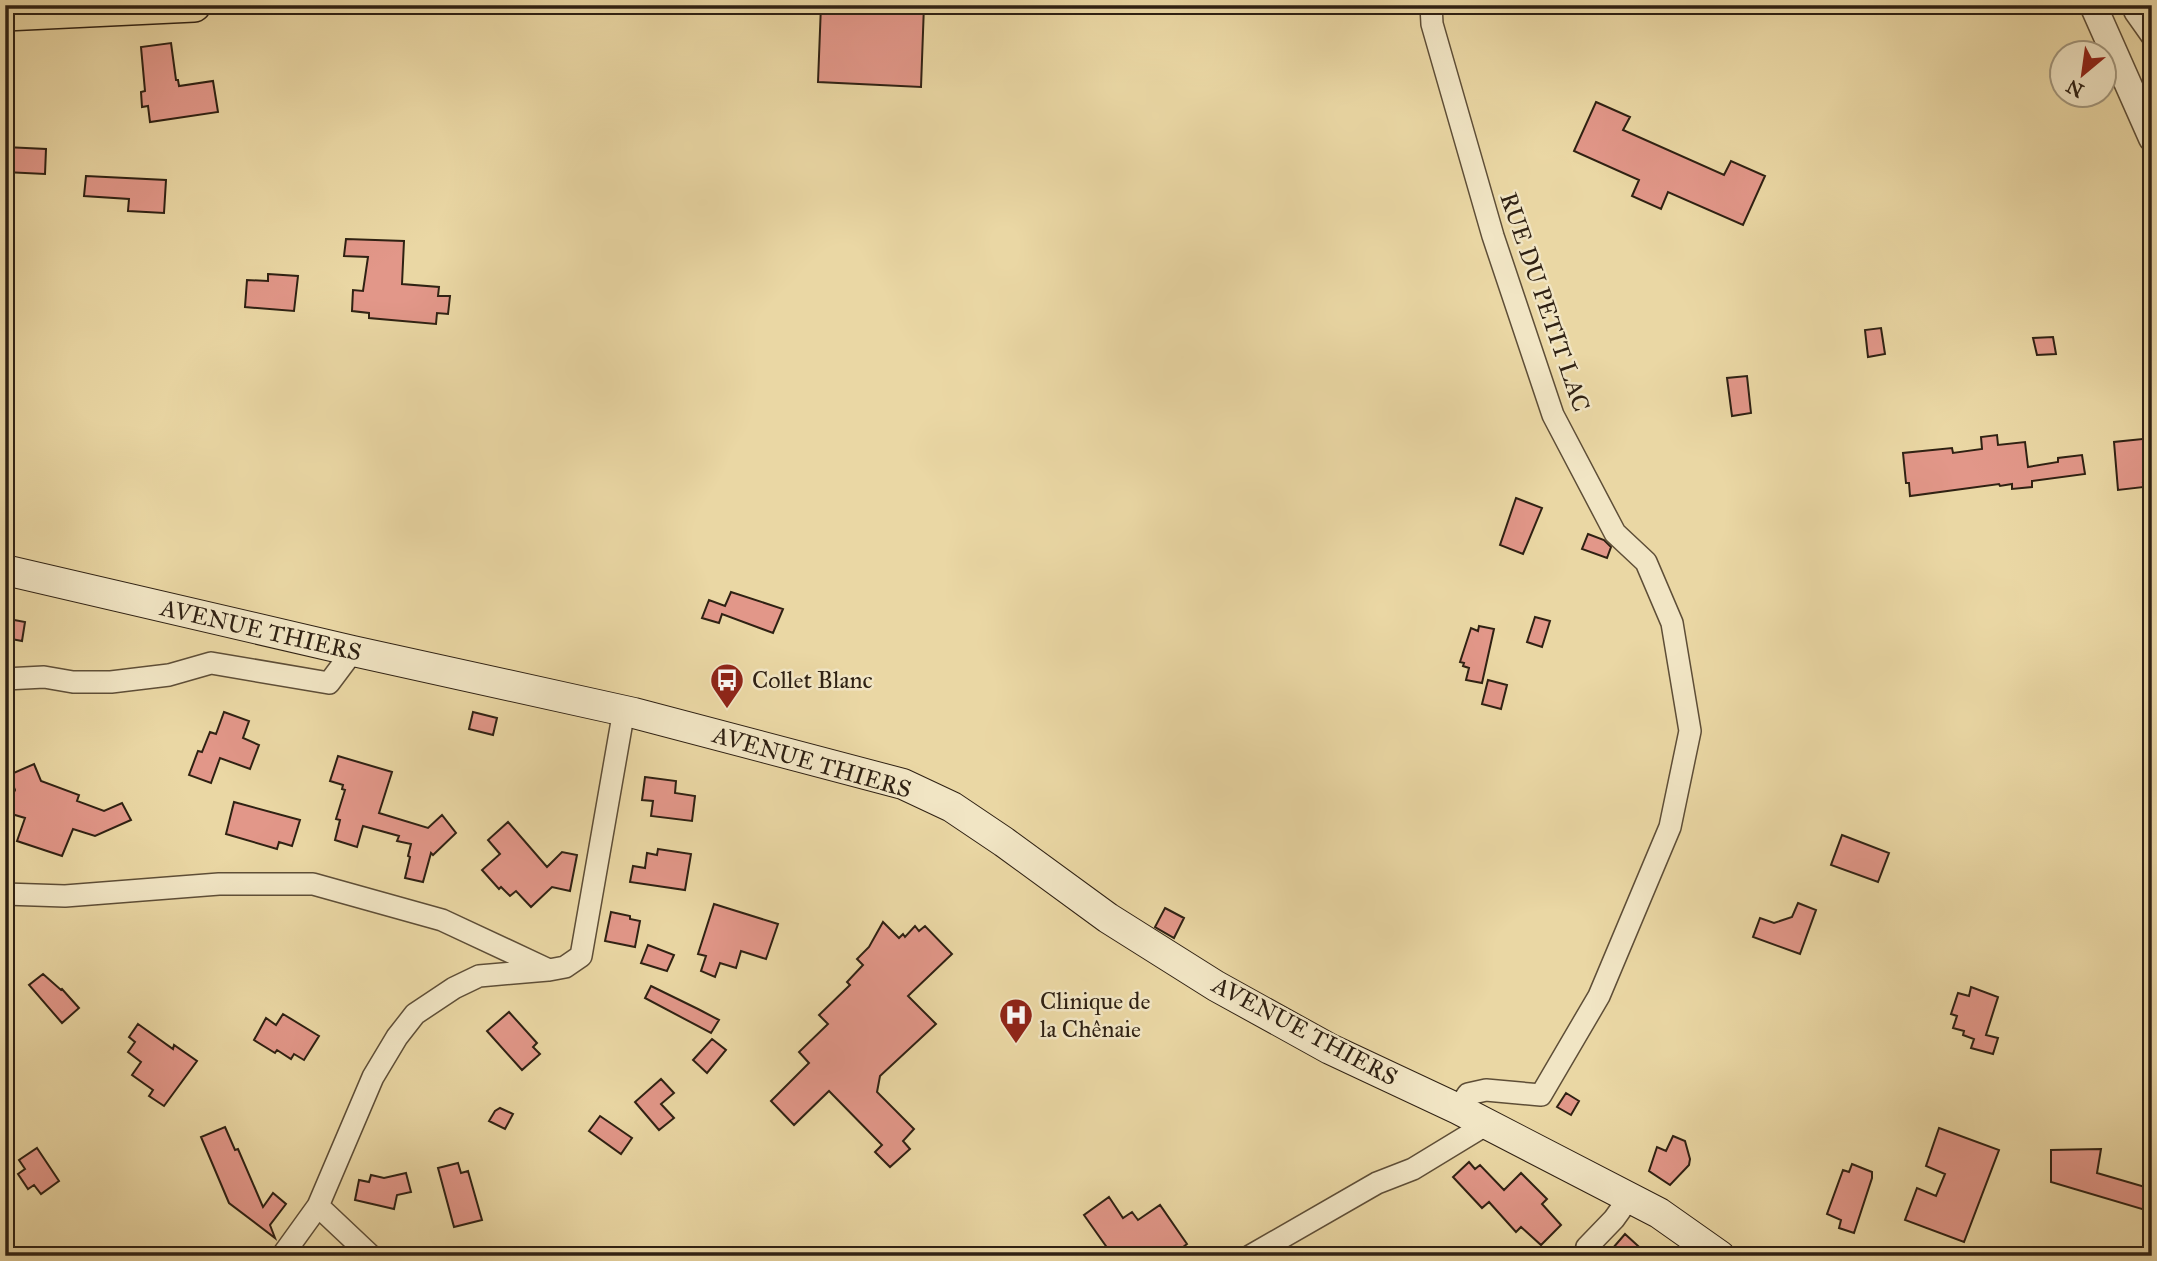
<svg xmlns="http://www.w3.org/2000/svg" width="2157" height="1261" viewBox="0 0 2157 1261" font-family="'IM FELL Great Primer',serif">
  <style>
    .building { fill: #e29789; stroke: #2f2113; stroke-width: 2 }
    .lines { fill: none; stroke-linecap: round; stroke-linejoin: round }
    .minor-casing { stroke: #5e4e37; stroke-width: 24 }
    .tertiary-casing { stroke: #5e4e37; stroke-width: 29 }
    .secondary-casing { stroke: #2f2113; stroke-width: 32 }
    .trunk-casing { stroke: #2f2113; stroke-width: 36 }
    .minor { stroke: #f1e5c4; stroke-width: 21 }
    .tertiary { stroke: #f1e5c4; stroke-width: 26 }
    .secondary { stroke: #f1e5c4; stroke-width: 30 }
    .trunk { stroke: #ead7a4; stroke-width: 33 }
    .labels { text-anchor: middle; stroke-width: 5; stroke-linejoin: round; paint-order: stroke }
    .street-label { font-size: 24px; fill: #2f2113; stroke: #f1e5c4 }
    .poi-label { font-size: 24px; fill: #2f2113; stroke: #f1e5c4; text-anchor: start }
  </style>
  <rect width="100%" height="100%" fill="#ead7a4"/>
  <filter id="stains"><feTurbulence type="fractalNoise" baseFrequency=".00286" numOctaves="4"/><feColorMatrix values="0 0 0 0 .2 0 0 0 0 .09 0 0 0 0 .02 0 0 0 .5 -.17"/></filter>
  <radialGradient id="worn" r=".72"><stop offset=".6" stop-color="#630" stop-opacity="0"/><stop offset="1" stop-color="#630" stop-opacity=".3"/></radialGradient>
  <path class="building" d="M821 5H924L921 87 818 82Z
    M171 43 176 80H178L179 86 213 81 218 112 150 122 148 106 142 107 141 92 145 91 141 47Z
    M1596 102 1630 117 1623 130 1724 175 1731 161 1765 176 1743 225 1668 192 1661 209 1632 196 1639 180 1574 151Z
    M5 147 46 149 45 174 5 172Z
    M86 176 166 180 164 213 128 211 129 199 84 196Z
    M346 239 404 241 402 284 439 287 438 296H450L448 314 437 313 436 324 369 318V313L352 311 353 290 363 291 368 257 344 256Z
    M268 274 298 276 294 311 245 307 247 280 268 281Z
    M1881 328 1885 354 1868 357 1865 330Z
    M2053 337 2056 354 2037 355 2033 338Z
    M1747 376 1751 413 1732 416 1727 378Z
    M1997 435 1998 445 2025 442 2028 467 2058 462V458L2082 455 2085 474 2032 481V487L2012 489V484L2000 486 1999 484 1910 496 1909 483H1906L1903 453 1952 448 1953 453 1982 449 1981 437Z
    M2152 438V482L2143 483 2144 487 2118 490 2114 442Z
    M1516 498 1542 508 1523 554 1500 545Z
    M1588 534 1604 540 1611 547 1607 558 1582 549Z
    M731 592 783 609 773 633 722 614 719 623 702 618 709 600 725 606Z
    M1535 617 1550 621 1542 647 1527 642Z
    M9 619 25 622 22 641 6 638Z
    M1479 626 1494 629 1482 683 1466 680 1469 668 1463 666 1464 663 1460 662 1471 628 1478 631Z
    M1488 680 1507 685 1501 709 1482 704Z
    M224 712 249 721 243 738 259 745 250 769 220 758 211 783 189 775 198 751 202 752 210 732 216 734Z
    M473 712 497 718 493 735 469 729Z
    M338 756 392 772 379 813 428 828 442 815 456 833 433 855 431 853 423 882 405 878 410 857 408 856 411 844 397 841 399 836 363 826 357 847 335 840 340 820 336 819 345 790 342 789 343 785 330 781Z
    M34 764 41 781 79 795 77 801 104 811 122 803 131 820 95 836 73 829 62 856 17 841 25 818 5 812 15 790 9 775Z
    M645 777 676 781 675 793 695 796 692 821 651 816 653 801 642 800Z
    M234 802 300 820 292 846 279 842 277 849 226 834Z
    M508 822 547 867 562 852 577 855 570 891 552 887 531 907 516 891 510 896 501 887 499 889 482 870 500 854 488 840Z
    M1842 835 1889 853 1878 882 1831 865Z
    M658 849 691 854 685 890 630 882 633 866 645 868 647 853 657 855Z
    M1798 903 1816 910 1800 954 1753 937 1760 918 1774 923 1792 917Z
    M714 904 778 924 766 959 741 951 736 968 720 963 715 977 701 971 706 956 698 954Z
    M1165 908 1184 918 1174 938 1155 927Z
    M611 912 630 916V919L640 921 635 947 605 941Z
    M883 922 899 938 903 934 905 937 915 926 919 931 925 926 952 954 908 996 936 1024 880 1076 877 1092 914 1129 903 1141 910 1149 890 1167 875 1152 882 1145 829 1091 794 1125 771 1101 809 1063 799 1052 828 1024 819 1015 850 985 847 982 863 965 857 959 869 947Z
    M648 945 674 955 667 971 641 963Z
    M43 974 61 990 62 989 79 1008 62 1023 29 985Z
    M651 986 698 1009 719 1020 711 1033 645 998Z
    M1971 987 1998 997 1986 1035 1998 1038 1993 1054 1971 1048 1974 1039 1963 1035 1964 1031 1953 1028 1957 1016 1951 1014 1958 993 1969 996Z
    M509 1012 537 1043 533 1047 540 1054 522 1070 487 1031Z
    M283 1014 319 1036 304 1060 294 1054 291 1059 277 1050 275 1053 254 1040 266 1018 276 1025Z
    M138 1024 173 1049 174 1045 197 1061 164 1106 149 1096 153 1090 132 1075 141 1062 128 1052 135 1042 129 1037Z
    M712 1039 726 1050 707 1073 693 1060Z
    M661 1079 674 1093 661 1104 674 1118 659 1130 635 1102Z
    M1566 1093 1579 1101 1571 1115 1557 1107Z
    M500 1108 513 1114 505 1129 489 1121 495 1111Z
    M600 1116 632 1138 621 1154 589 1131Z
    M225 1127 235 1150 238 1149 263 1207 273 1193 286 1204 270 1225 275 1238 229 1203 201 1137Z
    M1939 1128 1999 1150 1964 1242 1905 1220 1917 1188 1936 1196 1945 1174 1926 1166Z
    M1673 1136 1685 1141 1690 1159 1689 1165 1670 1185 1649 1171 1657 1147 1666 1151Z
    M37 1148 59 1181 41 1194 34 1185 28 1189 18 1174 25 1169 19 1160Z
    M2101 1149 2097 1173 2152 1189V1212L2051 1182V1150Z
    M1469 1162 1475 1169 1480 1165 1504 1190 1521 1173 1547 1199 1542 1204 1561 1225 1541 1245 1521 1227 1516 1232 1489 1202 1482 1208 1453 1177Z
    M458 1163 461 1173 468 1171 482 1220 454 1227 438 1168Z
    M1852 1164 1872 1172V1178L1854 1233 1839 1228 1841 1220 1827 1214 1843 1170 1849 1172Z
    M406 1173 411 1192 397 1195 394 1209 355 1200 359 1180 369 1182 371 1175 384 1178Z
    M1109 1197 1123 1218 1132 1212 1138 1220 1160 1205 1187 1244 1171 1256H1113L1084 1215Z
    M1625 1234 1649 1256H1606Z"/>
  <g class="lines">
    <g class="minor-casing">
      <path id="minor" d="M1431 5 1432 24 1493 236 1553 415 1615 533 1646 562 1672 623 1690 731 1670 827 1599 996 1541 1095 1486 1090 1468 1094 1458 1109
        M2142 5 2135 12 2152 36
        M5 679 44 677 73 682H111L169 675 211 663 329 683 353 651
        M5 894 65 896 219 884H313L442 920 549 970 565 967 581 956 624 710
        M318 1206 371 1256
        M282 1256 318 1206 373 1077 397 1037 415 1014 454 988 479 976 548 970
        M1250 1256 1377 1183 1413 1169 1487 1124
        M1591 1256 1587 1247 1614 1219 1629 1198"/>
    </g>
    <g class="tertiary-casing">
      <path id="tertiary" d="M2093 5 2152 138"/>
    </g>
    <g class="secondary-casing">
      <path id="secondary" d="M5 570 353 651 634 713 903 784 952 807 1004 842 1108 918 1216 986 1330 1049 1458 1109 1659 1213 1720 1256"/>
    </g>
    <g class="trunk-casing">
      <path id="trunk" d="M5 14 194 5"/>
    </g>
    <use href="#minor" class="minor"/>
    <use href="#tertiary" class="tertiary"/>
    <use href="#secondary" class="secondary"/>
    <use href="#trunk" class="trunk"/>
  </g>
  <defs>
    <g id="bus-pin" transform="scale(1.75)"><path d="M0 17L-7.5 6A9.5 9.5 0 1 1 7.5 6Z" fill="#8f2418" stroke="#f1e5c4"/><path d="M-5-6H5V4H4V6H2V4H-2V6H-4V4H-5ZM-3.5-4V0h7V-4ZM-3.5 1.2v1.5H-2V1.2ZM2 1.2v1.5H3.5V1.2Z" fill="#fff"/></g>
    <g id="hospital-pin" transform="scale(1.75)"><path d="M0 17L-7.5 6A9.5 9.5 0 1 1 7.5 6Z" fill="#8f2418" stroke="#f1e5c4"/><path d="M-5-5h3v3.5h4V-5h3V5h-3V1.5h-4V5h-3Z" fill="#fff"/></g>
  </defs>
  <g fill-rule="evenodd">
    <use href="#bus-pin" x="727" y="680"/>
    <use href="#hospital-pin" x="1016" y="1015"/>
  </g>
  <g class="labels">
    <g class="street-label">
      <text transform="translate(1545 302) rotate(71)" y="8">RUE DU PETIT LAC</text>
      <text transform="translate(261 630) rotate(13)" y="8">AVENUE THIERS</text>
      <text transform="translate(812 762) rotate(16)" y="8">AVENUE THIERS</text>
      <text transform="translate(1305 1031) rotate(28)" y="8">AVENUE THIERS</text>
    </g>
    <g class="poi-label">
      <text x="752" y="688">Collet Blanc</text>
      <text x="1040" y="1009">Clinique de<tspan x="1040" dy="28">la Chênaie</tspan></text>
    </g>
  </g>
  <rect width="2157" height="1261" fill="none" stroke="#ead7a4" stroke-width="28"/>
  <rect x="7" y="7" width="2143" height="1247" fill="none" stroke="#2f2113" stroke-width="3.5"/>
  <rect x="14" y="14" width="2129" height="1233" fill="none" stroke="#2f2113" stroke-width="2"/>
  <g transform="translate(2083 74) rotate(209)"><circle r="33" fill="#f1e5c4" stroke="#a3977d" stroke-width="2"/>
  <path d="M0-5L12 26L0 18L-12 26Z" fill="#8f2418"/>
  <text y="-10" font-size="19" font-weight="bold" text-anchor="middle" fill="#2f2113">N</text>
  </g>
  <rect width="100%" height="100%" filter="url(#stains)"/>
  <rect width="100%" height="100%" fill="url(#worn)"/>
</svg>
